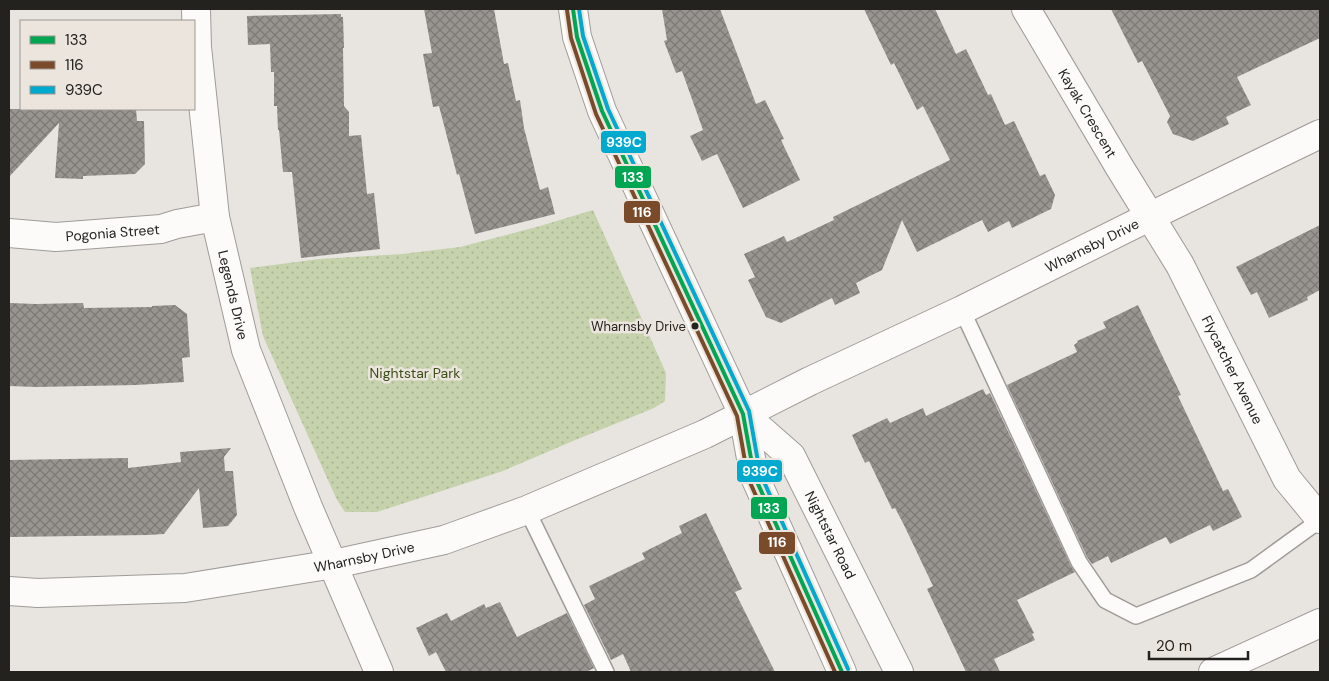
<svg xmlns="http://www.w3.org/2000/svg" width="1329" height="681" viewBox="0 0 1329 681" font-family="'DM Sans',sans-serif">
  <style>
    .park { fill: url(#park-dots) }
    .building { fill: url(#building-cross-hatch) }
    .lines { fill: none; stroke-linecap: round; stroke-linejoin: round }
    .lane-casing { stroke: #9e9c98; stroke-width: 18 }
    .street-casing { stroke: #9e9c98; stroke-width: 30 }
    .secondary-casing { stroke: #9e9c98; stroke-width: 30 }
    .lane { stroke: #fcfbfa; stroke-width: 15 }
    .street { stroke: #fcfbfa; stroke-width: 28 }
    .secondary { stroke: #fcfbfa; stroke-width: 28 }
    .bus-1-casing { stroke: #ece5dd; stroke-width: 8 }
    .bus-2-casing { stroke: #ece5dd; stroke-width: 8 }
    .bus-3-casing { stroke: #ece5dd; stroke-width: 8 }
    .bus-1 { stroke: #00a651; stroke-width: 4 }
    .bus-2 { stroke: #7a4b2a; stroke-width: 4 }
    .bus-3 { stroke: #00a9ce; stroke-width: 4 }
    .bus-dot { fill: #24221f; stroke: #ece5dd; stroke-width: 2 }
    .labels { text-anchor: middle; stroke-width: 5; stroke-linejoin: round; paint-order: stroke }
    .bus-label { font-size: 13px; fill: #24221f; stroke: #ece5dd; text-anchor: end }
    .street-label { font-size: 14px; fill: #24221f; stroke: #ece5dd }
    .park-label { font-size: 14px; fill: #3c4e1a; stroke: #ece5dd }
    .line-badge { stroke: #ece5dd; stroke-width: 2 }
    .badge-label { font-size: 14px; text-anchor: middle; font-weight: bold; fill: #fff }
  </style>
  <defs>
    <pattern id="park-dots" width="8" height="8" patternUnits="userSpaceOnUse" patternTransform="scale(1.25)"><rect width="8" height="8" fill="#c5d2ac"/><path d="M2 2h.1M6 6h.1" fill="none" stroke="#a9b494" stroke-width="1.8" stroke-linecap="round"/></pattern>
    <pattern id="building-cross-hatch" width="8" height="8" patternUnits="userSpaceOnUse" patternTransform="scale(1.25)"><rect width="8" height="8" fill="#989591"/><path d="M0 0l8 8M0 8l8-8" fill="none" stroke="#7c7976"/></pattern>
  </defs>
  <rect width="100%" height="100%" fill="#e8e5e0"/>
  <path class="park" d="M593 210 666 373 665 401 654 408 573 441 503 471 377 512H345L337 500 263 336 250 268 319 259 402 254 460 247 540 226Z"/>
  <path class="building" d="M424 9H494L504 64 508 63 516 101 520 100 524 128 540 190 548 187 555 214 475 234 459 174 457 175 439 106 433 107 423 54 432 53Z
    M662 9H720L756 104 765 100 784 139 781 140 800 180 743 208 717 154 702 161 690 136 703 130 682 71 676 73 664 41 667 40Z
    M864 9H935L956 54 966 49 988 95 991 94 1005 125 1014 121 1040 176 1045 174 1055 195 1051 209 1012 228 1009 221 988 232 982 220 917 252 902 220 882 270 856 283 860 293 835 305 832 298 781 323 766 317 748 280 755 277 744 254 784 236 787 242 834 220 833 217 950 160 923 106 917 110 894 63 891 65Z
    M1111 9H1320V38L1237 77 1251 105 1226 117 1229 124 1193 141 1173 134 1167 122 1170 116 1142 61 1138 63Z
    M341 14V17H343L344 48H343L344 106 349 112V136L361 135 367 194 374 193 380 249 301 258 292 172H283L279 130H278L277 106H274V72H271L270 44 248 45 247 16Z
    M9 109H136L137 121H144L145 164 135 174 83 176V179L55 178 59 123 9 177Z
    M1320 225V290L1307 297 1308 300 1269 318 1257 292 1251 295 1236 267Z
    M9 303 36 304 83 303 84 308 152 307V306L175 305 187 314 190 357 182 358 184 382 136 385 37 387 9 386Z
    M1138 305 1181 395 1178 396 1223 491 1228 489 1242 517 1213 531 1210 525 1170 544 1166 537 1111 563 1108 556 1092 564 1087 557 1007 385 1077 352 1074 345 1078 342 1077 341 1106 328 1103 322Z
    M983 389 986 395 990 393 1071 566 1075 572 1017 600 1034 633 1032 634 1035 640 994 659 1000 672H966L927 589 933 586 903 523 895 508 892 509 869 461 865 463 852 435 887 418 890 423 923 408 926 416Z
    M231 448 224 457 225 471H233L237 515 228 526 203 528 199 488 164 534 148 535 9 537V460L128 458V468L181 462 180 452Z
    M706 513 742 589 735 592 775 672H631L623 654 611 660 584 605 595 599 589 586 645 559 642 553 682 533 679 526Z
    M500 602 517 637 567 613 594 668 586 672H446L436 652 429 656 416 628 447 613 451 621 484 604 486 608Z"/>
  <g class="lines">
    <g class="lane-casing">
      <path id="lane" d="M962 310 1079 562 1105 600 1136 616 1251 570 1320 520
        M527 510 606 672"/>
    </g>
    <g class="street-casing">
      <g id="street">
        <path id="s1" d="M196 9 197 47 215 217 246 350 308 507 379 672"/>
        <path id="s2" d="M1026 9 1120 168 1180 265 1287 479 1320 519"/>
        <path id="s3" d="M9 233 56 237 161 229 177 224 215 217"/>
        <path id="s4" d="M9 591 38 593 185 588 334 564 444 540 527 510 705 434 810 381 962 310 1149 217 1320 134"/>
      </g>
    </g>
    <g class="secondary-casing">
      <g id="secondary">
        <path d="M573 9 577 37 602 111 743 414 754 475 842 672"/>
        <path id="s5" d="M743 414 791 456 899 672"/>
        <path d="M1213 672 1320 623"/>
      </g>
    </g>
    <use href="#lane" class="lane"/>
    <use href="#street" class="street"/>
    <use href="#secondary" class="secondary"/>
    <g class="bus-1-casing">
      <path id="bus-1" d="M573 9 577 37 602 111 743 414 754 475 842 672"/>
    </g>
    <g class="bus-2-casing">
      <path id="bus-2" d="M567 10 571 38 596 114 737 416 748 478 835 672"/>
    </g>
    <g class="bus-3-casing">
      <path id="bus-3" d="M579 9 583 36 608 109 749 411 760 473 848 669"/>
    </g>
    <use href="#bus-1" class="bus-1"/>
    <use href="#bus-2" class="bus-2"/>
    <use href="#bus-3" class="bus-3"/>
  </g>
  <circle class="bus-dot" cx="695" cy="326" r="4.5"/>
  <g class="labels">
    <g class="bus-label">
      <text x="686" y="331">Wharnsby Drive</text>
    </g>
    <g class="street-label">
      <text dy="5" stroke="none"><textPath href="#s2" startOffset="121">Kayak Crescent</textPath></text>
      <text dy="5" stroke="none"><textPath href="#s3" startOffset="104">Pogonia Street</textPath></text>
      <text dy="5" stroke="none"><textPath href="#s4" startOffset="1152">Wharnsby Drive</textPath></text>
      <text dy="5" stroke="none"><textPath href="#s1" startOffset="289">Legends Drive</textPath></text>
      <text dy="5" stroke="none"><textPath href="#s2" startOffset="416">Flycatcher Avenue</textPath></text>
      <text dy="5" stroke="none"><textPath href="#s5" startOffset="152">Nightstar Road</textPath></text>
      <text dy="5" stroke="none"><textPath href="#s4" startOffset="358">Wharnsby Drive</textPath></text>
    </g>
    <g class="park-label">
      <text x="415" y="378">Nightstar Park</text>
    </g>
  </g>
  <g class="line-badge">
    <rect x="600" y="130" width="47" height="24" rx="5" fill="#00a9ce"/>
    <rect x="614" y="165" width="38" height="24" rx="5" fill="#00a651"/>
    <rect x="623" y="200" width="38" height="24" rx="5" fill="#7a4b2a"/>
    <rect x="736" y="459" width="47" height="24" rx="5" fill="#00a9ce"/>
    <rect x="750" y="496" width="38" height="24" rx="5" fill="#00a651"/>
    <rect x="758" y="531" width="38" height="24" rx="5" fill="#7a4b2a"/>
  </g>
  <g class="badge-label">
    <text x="624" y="147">939C</text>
    <text x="633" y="182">133</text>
    <text x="642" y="217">116</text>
    <text x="760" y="476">939C</text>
    <text x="769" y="513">133</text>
    <text x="777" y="547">116</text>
  </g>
  <rect width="1329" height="681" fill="none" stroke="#24221f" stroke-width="20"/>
  <rect x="20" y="20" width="175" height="90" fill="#ece5dd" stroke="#9c9791"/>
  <rect x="30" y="36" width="25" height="8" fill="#00a651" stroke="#9c9791"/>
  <text x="65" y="45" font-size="15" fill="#24221f">133</text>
  <rect x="30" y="61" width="25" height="8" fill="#7a4b2a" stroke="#9c9791"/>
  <text x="65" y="70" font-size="15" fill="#24221f">116</text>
  <rect x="30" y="86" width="25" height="8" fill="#00a9ce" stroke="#9c9791"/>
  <text x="65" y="95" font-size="15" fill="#24221f">939C</text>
  <path d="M1149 651v8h99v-8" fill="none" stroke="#24221f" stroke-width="2.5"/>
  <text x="1156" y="651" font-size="15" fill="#24221f" stroke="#ece5dd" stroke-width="4" paint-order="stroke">20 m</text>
</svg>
